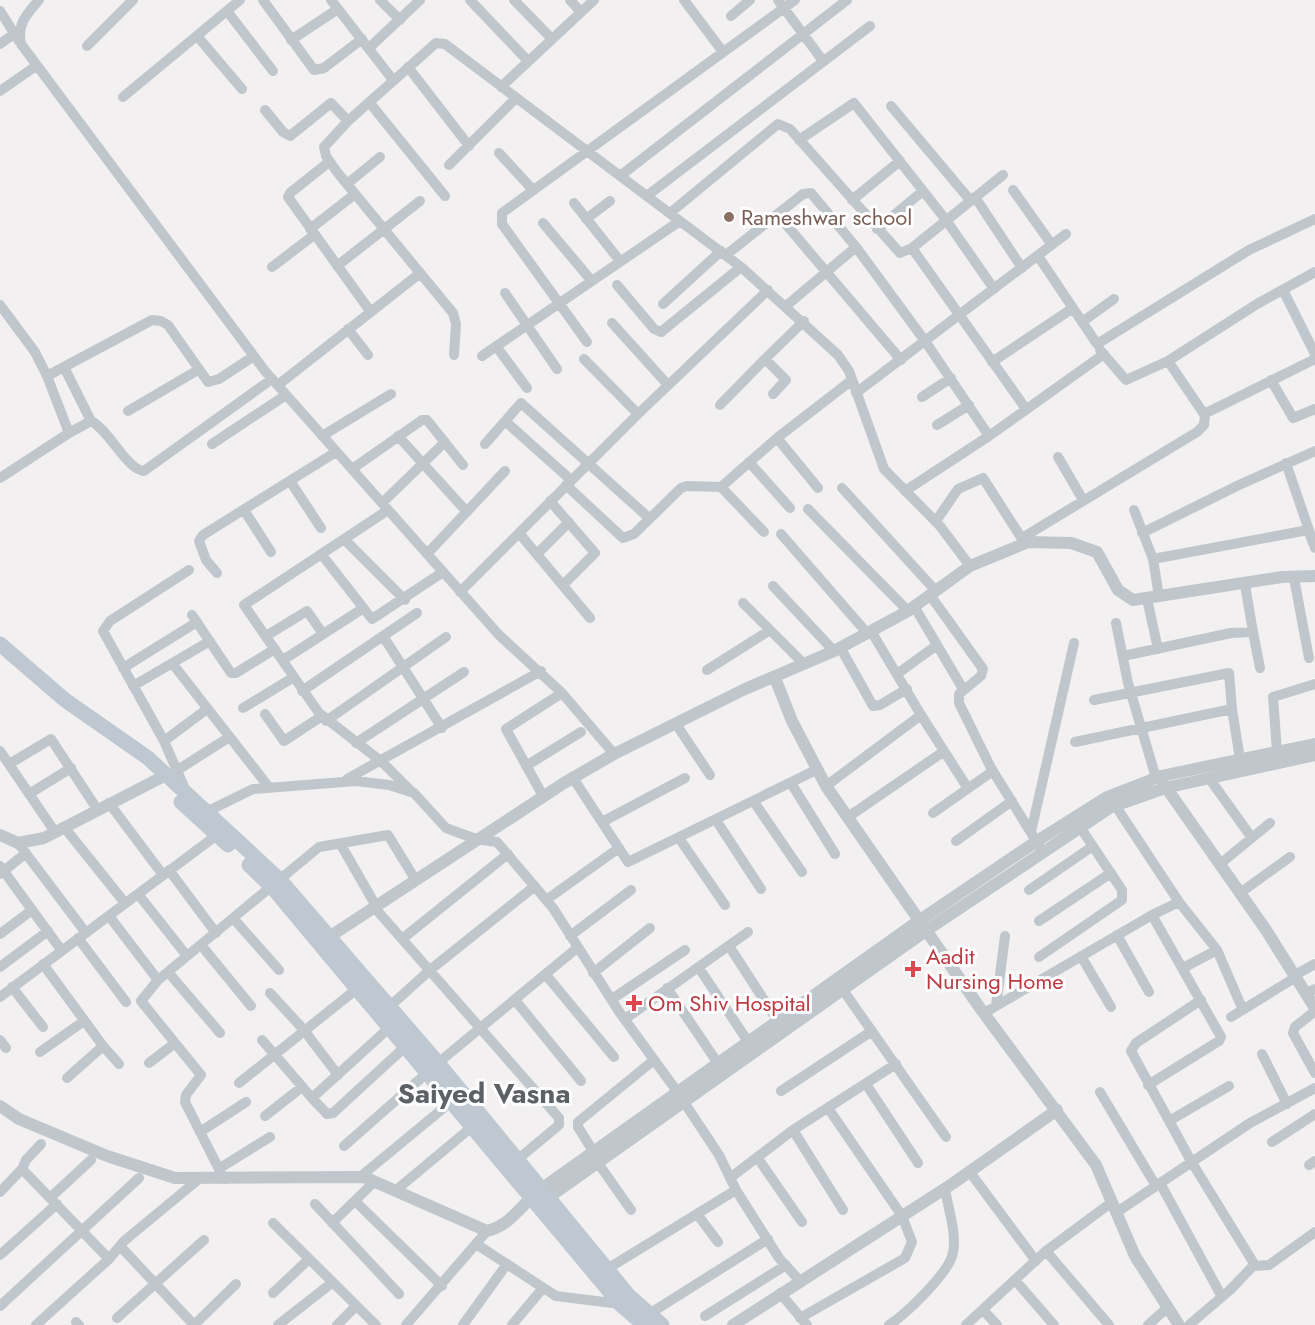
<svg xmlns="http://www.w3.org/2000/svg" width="1315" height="1325" viewBox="0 0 1315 1325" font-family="Jost,sans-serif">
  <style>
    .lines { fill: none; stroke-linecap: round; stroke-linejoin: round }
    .minor { stroke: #bfc7cd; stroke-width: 10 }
    .tertiary { stroke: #bfc7cd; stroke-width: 12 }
    .secondary { stroke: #bfc8d1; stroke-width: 15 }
    .education-dot { fill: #8d6e63; stroke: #fff; stroke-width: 2 }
    .health-dot { fill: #e0444e; stroke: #fff; stroke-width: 2 }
    .labels { text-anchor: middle; stroke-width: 6; stroke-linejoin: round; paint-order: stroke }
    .education-label { font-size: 22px; fill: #785e54; stroke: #fff; text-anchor: start }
    .health-label { font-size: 22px; fill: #be3a42; stroke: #fff; text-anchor: start }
    .district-label { font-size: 28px; font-weight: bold; fill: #5d6064; stroke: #fff }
  </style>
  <rect width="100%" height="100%" fill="#f2f0f0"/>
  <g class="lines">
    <path class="minor" d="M39 0C26 15 17 24 21 44L265 371 499 635 562 693 614 754
      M263 0 314 70 324 68 362 39
      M331 0 393 80
      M380 0 400 20
      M470 0 528 61
      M514 0 552 39
      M570 0 581 12
      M684 0 723 52
      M778 0 823 61
      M0 11 19 41
      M227 11 273 71
      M731 16 750 0
      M197 36 242 89
      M291 40 338 9
      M0 44 14 34
      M87 46 133 0
      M369 48 420 0
      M408 67 469 146
      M501 87 594 0
      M0 91 36 66
      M123 97 240 0
      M369 102 445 196
      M891 106 970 200
      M265 110 283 132 290 136 331 103 348 121
      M799 140 854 103 946 220 994 289
      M499 153 533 190
      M329 162 290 193 288 197 370 311
      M449 165 516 98
      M620 176 847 0
      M347 184 380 157
      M1013 190 1052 245
      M648 195 870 26
      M975 197 1022 268
      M852 200 900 161
      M574 203 620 261
      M670 213 778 124 790 129 900 253 912 248 1003 175
      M778 215 901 360
      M586 219 610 201
      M543 223 591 280
      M310 229 355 194
      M877 229 923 191
      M912 248 1026 409
      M726 255 803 194 811 193 856 247 925 341 989 436
      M1038 256 1097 344 1249 250 1315 219
      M337 266 420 201
      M272 267 314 235
      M1315 272 1257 304 1168 361 1204 414 1315 359
      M617 285 654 329 661 332 741 267
      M1283 290 1315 354
      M505 293 557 369
      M663 304 721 251
      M0 305 35 352 47 376
      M786 306 856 247
      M1082 322 1114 299
      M612 323 668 385
      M348 329 368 355
      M587 342 502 224V213L795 0
      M496 346 527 388
      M1100 350 1126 380 1168 361
      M454 355 456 324 453 313 337 172 326 156 324 147 348 121 436 43 445 44 741 267 838 355 849 371 884 469 940 526 970 566
      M482 356 680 221
      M584 359 638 414
      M992 362 1073 308
      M64 367 91 421
      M1271 380 1293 418 1315 409
      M278 385 419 274
      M856 393 1066 234
      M773 394 786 380 765 359 804 321
      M922 397 951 378
      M720 405 765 359
      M128 411 198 370
      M505 421 571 480
      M937 425 969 405
      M69 433 91 421C110 431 127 470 144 471L272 379
      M322 436 391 394
      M398 436 467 512
      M212 444 286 395
      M485 444 521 403 649 518
      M1058 457 1083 500
      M749 462 790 508
      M1286 463 1311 536
      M352 469 422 420H427L463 465
      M0 478 69 433 47 376 152 320 161 321 168 325 208 382 219 379 254 356
      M290 481 321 528
      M566 485 623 538 634 534 681 488 687 486 721 487
      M818 488 777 438 852 380
      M842 488 935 590
      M905 491 989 436 1104 354
      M550 501 595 553 563 585
      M382 503 445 442
      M808 509 908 611
      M244 510 271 552
      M388 510 244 605 319 713 382 762 413 793
      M1134 510 1153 559 1308 530 1315 548
      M936 521 958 489 983 478 1024 542
      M764 532 721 487 777 438
      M519 533 590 618
      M1142 533 1239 485 1315 451
      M781 534 867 633
      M1022 538 1197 432 1204 425 1205 414
      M344 539 405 600
      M427 554 505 471
      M537 554 569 522
      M322 555 372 619 443 572
      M1153 559 1159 597
      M217 573 206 560 199 541 203 535 336 452
      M1294 578 1309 658
      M773 586 834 651
      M460 592 638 414 768 290
      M930 595 983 669 981 676 959 694V703L991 768 1043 852
      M1147 599 1158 649
      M743 603 804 664
      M914 606 963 689
      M192 615 231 673H236L275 649
      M1116 623 1128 683 1156 778
      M871 631 921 715
      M1253 632 1260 668
      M266 636 307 611 323 634
      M383 636 442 728
      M840 647 873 706 880 705 907 689
      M1123 656 1231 633 1253 632 1245 585
      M283 660 362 609
      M172 663 268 786
      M123 668 197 622
      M707 670 770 630
      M897 674 937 645
      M133 686 210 641
      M302 691 417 613
      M243 708 294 677
      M1232 709 1240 759
      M265 714 284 741 322 716
      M326 721 446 637
      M676 724 710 775
      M164 741 207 709
      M1075 742 1232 709 1229 673 1094 700
      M356 743 464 672
      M0 751 55 832
      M1277 751 1273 697 1315 684
      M9 764 51 739 97 809
      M526 766 581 732
      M176 771 228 738
      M573 778 628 862 816 770
      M1209 778 1252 838
      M347 779 541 671
      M791 783 835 854
      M826 786 921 715 967 787
      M185 789 164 741 103 631 110 621 189 570
      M29 794 71 768
      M543 796 506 729 562 693
      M754 802 802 872
      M109 803 163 875
      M1115 805 1179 902 1152 915 1221 1037 1219 1041 1148 1085
      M933 813 993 771
      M200 815 253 789 356 781 389 785 414 793 446 828 476 839 497 842 553 908 620 1013 676 1090 719 1155 736 1190 779 1258 800 1281
      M848 817 943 752
      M716 820 761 889
      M602 822 685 778
      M64 827 125 903
      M1031 832 1074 643
      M679 838 725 905
      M956 841 1012 801
      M18 843 86 933
      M341 845 376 906
      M1220 864 1270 823
      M0 866 62 951
      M169 870 216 933
      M0 874 26 853
      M1029 890 1093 846
      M1240 893 1290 857
      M138 894 187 956
      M546 900 619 848
      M1179 902 1217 950 1243 1010
      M374 907 559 1118V1125L517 1160
      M109 916 158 980
      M1039 921 1111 873
      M0 934 32 910
      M1117 935 1149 992
      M570 936 631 890
      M78 938 126 1002
      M402 939 508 854
      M201 945 251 1006
      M729 946 777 1020
      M1081 956 1111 1007
      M1039 957 1122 900V890L1080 827
      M43 964 103 1046 119 1064
      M0 967 48 931
      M699 968 747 1040
      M1183 968 1217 950
      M279 970 233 918 319 847 388 835 415 879
      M168 972 220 1033
      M593 973 650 928
      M546 975 614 1057
      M1295 975 1315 964
      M12 987 43 1027
      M667 988 717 1062
      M843 990 946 1137
      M270 993 303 1029 338 1075
      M1306 993 1315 989
      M0 997 221 832
      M612 999 685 950
      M515 1000 581 1081
      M996 1006 1005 936
      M389 1007 430 970 535 886
      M1315 1011 1295 1027 1293 1033 1315 1073
      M984 1013 1152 915
      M1231 1017 1296 977
      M625 1019 748 932
      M0 1040 6 1048
      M262 1040 312 1098 390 1027
      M40 1052 84 1021
      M1262 1054 1287 1104
      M149 1063 175 1043
      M438 1063 577 948
      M67 1078 103 1046
      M239 1083 358 988
      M866 1084 918 1163
      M781 1091 872 1031
      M1100 1092 1156 1186
      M312 1098 327 1114 333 1113 406 1046
      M265 1116 302 1087
      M1169 1121 1229 1086
      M200 1132 246 1102
      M1272 1142 1315 1114
      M344 1146 428 1072
      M593 1151 578 1127V1122L654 1060
      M757 1157 802 1222
      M598 1163 631 1210
      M1309 1165 1315 1161
      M220 1168 270 1137
      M22 1169 26 1160 41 1144
      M969 1171 1036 1261
      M360 1177 452 1101
      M730 1178 793 1130
      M224 1179 185 1102 186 1095 201 1075 141 1001 158 980 233 918
      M1160 1183 1222 1297
      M395 1191 473 1126
      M0 1192 22 1169 109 1259
      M51 1197 91 1160
      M355 1201 442 1286
      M315 1204 399 1294
      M843 1210 793 1130 896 1064
      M1117 1212 1250 1123 1315 1088
      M697 1214 718 1242
      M273 1223 376 1325
      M332 1223 374 1182
      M476 1244 556 1296 620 1304
      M120 1246 194 1325 236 1284
      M1046 1251 1109 1325
      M0 1255 57 1204
      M1253 1266 1269 1265 1315 1232
      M607 1269 736 1190
      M1015 1280 1054 1325
      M273 1293 309 1259
      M780 1293 807 1325
      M0 1306 139 1178
      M983 1310 997 1325
      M649 1314 768 1239
      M705 1316 786 1265
      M117 1318 204 1240
      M800 1318 905 1258 912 1242 902 1216 828 1108
      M76 1322 79 1325
      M36 1325 109 1259 124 1241 199 1179
      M278 1325 333 1282
      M337 1325 356 1306
      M406 1325 487 1231
      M463 1325 507 1264
      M512 1325 543 1288
      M889 1325C906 1314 949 1273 953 1253 957 1234 948 1208 945 1189
      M966 1325 1046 1251 1112 1202
      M1148 1325 1167 1308
      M1189 1325 1230 1290 1253 1266V1262L1191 1161 1131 1051 1136 1043 1201 1000"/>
    <path class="tertiary" d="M775 678 792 721 826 786 980 1008 1096 1165 1135 1256 1179 1325
      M1163 783 1266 930 1315 1008
      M0 835 18 843 44 838 166 775
      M323 941 564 783 614 754 745 689 834 651 908 611 970 566 1028 542 1071 543 1097 552 1118 590 1133 600 1282 577 1315 576
      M0 1106 19 1119 107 1156 175 1178 364 1177 487 1231C512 1225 522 1203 541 1189L920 920 1037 841 1107 797 1161 776 1315 744
      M542 1202 927 930 1111 807 1165 788 1315 755
      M733 1325 952 1184 1057 1110"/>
    <path class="secondary" d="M0 644 65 700 148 758 280 880 438 1063 629 1296 662 1325
      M181 802 228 845
      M249 865 272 887 620 1304 644 1325"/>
  </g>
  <circle class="education-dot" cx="729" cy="217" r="6"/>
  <g class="health-dot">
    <path d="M910 960h6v6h6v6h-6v6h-6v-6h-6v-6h6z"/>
    <path d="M631 994h6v6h6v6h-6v6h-6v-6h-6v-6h6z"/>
  </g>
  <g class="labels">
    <g class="education-label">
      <text x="741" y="225">Rameshwar school</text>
    </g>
    <g class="health-label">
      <text x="926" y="964">Aadit<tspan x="926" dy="25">Nursing Home</tspan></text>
      <text x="648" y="1011">Om Shiv Hospital</text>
    </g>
    <g class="district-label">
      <text x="484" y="1103">Saiyed Vasna</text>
    </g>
  </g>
</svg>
